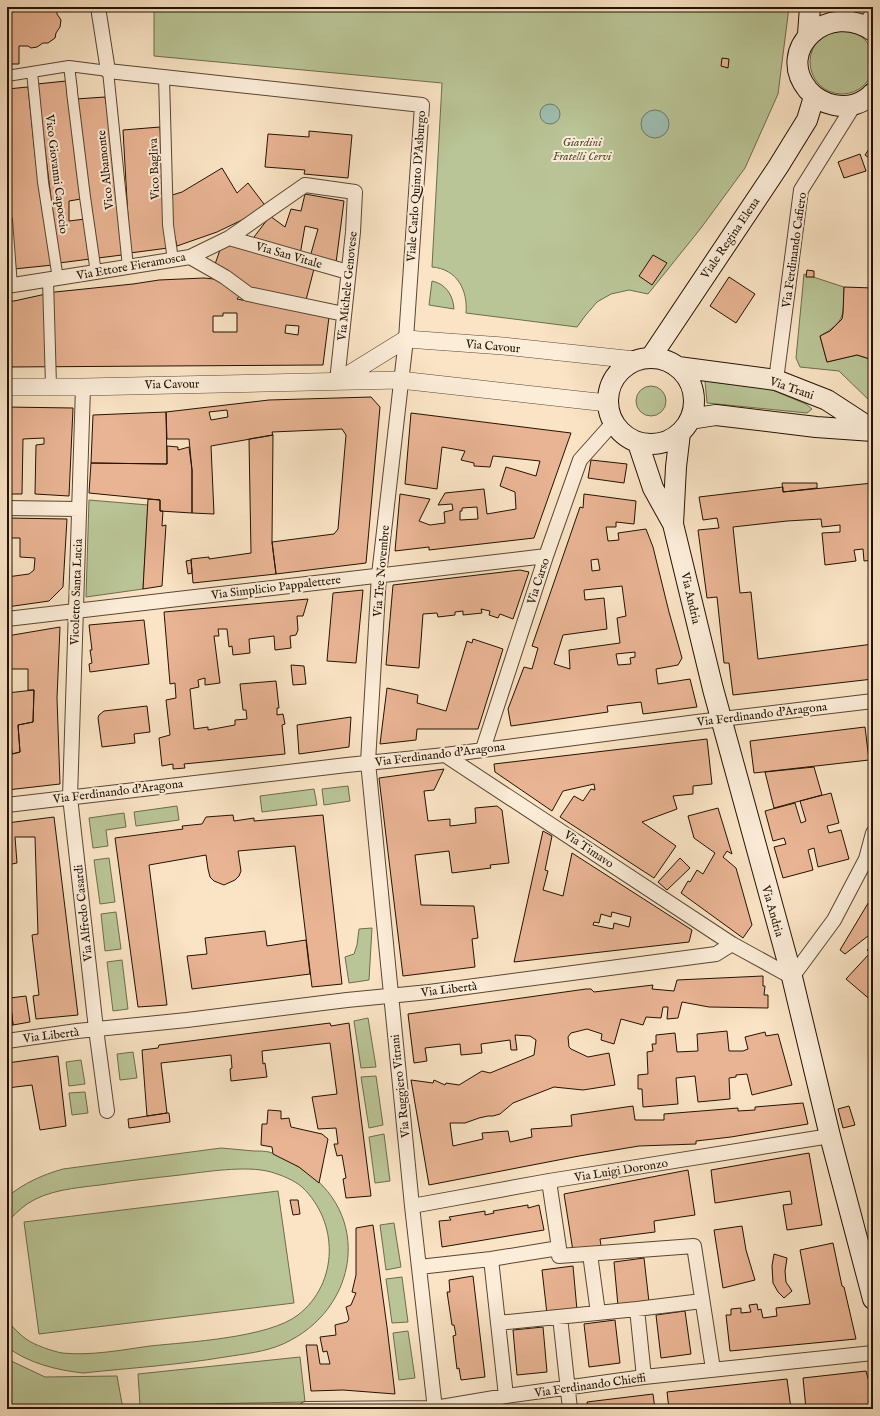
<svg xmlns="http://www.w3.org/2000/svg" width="880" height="1416" viewBox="0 0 880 1416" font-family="'IM FELL English',serif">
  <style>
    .green { fill: #bac597; stroke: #6e6c4c }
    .water { fill: #9ebfb2; stroke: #6d7a6b }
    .building { fill: #e9b494; stroke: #231201; fill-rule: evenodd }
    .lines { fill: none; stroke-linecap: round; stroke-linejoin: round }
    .pedestrian-casing { stroke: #594632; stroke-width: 12 }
    .minor-casing { stroke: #594632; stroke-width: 16 }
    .tertiary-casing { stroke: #594632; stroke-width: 18 }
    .secondary-casing { stroke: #231201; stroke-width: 22 }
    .pedestrian { stroke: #fcedd9; stroke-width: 10 }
    .minor { stroke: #fcedd9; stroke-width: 14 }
    .tertiary { stroke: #fcedd9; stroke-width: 17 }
    .secondary { stroke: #fcedd9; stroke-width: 20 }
    .labels { text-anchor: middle; stroke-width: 4; stroke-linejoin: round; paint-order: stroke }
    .park-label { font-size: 12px; font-style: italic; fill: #585136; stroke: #fcedd9 }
    .street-label { font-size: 12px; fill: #231201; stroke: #fcedd9 }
  </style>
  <rect width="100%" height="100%" fill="#fae4c5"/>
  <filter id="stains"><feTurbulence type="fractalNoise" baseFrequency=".005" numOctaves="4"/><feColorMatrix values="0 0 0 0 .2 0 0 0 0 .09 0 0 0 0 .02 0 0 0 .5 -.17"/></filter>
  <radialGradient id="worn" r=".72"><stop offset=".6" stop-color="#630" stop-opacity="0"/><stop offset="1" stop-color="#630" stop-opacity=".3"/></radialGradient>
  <path class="green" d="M154 7H630C646 13 660 12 677 9V7H789L778 94 745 168 701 228 648 294 629 290 611 294 597 302 585 316 577 327 466 313C468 290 457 269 432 267L442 83 154 56Z
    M810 62a32 32 0 1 1 64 0a32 32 0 1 1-64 0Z
    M804 274 844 287C843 316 846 321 820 336L827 362 857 355 873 360V404L839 371 800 367 796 358Z
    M432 281C446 284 453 295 454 309L429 305Z
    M705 381 770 389 806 404 812 409 807 413 707 403Z
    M636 401a15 15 0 1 1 30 0a15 15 0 1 1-30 0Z
    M89 500 148 505 143 589 86 597Z
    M348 786 350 801 324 805 322 789Z
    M314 789 317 805 262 812 260 796Z
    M177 806 179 820 136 826 134 812Z
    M124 813 126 827 106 830 108 846 93 848 89 818Z
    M109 858 115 902 100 904 94 860Z
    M116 912 121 949 105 951 101 914Z
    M372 928 369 980 349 983 345 957 354 954 357 945 359 929Z
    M122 960 128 1009 113 1011 107 962Z
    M368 1018 376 1067 361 1068 354 1021Z
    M133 1052 137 1078 120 1080 117 1054Z
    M81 1060 85 1084 69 1086 66 1062Z
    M376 1076 383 1125 369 1128 361 1077Z
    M85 1092 88 1113 72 1115 69 1093Z
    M384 1134 390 1181 375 1183 369 1137Z
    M221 1148C232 1149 243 1150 254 1151 259 1151 265 1151 269 1152 279 1155 290 1162 299 1167 374 1212 359 1310 283 1344 265 1352 244 1354 225 1357 178 1365 130 1368 83 1373 56 1370 28 1363 7 1347V1321C13 1327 19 1334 26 1339 34 1345 52 1351 62 1353 91 1356 121 1350 150 1346 188 1342 268 1338 298 1315 339 1283 339 1222 302 1187 294 1180 281 1175 271 1172 246 1165 205 1172 180 1175 153 1178 126 1181 100 1185 75 1188 48 1190 27 1204 20 1209 13 1216 7 1222V1197C24 1183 42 1175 63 1169Z
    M278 1191 294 1303 39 1334 24 1222Z
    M394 1223 401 1267 386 1270 380 1225Z
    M402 1277 408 1322 392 1323 386 1279Z
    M408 1331 415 1378 399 1380 393 1333Z
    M300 1357 305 1402 140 1405 138 1374Z
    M7 1359 45 1377 117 1376 123 1409H76L7 1406Z"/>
  <path class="water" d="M540 114a10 10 0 1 1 20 0a10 10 0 1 1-20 0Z
    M641 124a14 14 0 1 1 28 0a14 14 0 1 1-28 0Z"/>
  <path class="building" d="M7 7H57V14L61 20 60 27 56 33 55 38 48 43H43L37 47 31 48 28 46H19V64H7Z
    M722 58 729 59 728 68 721 66Z
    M66 81 81 199 69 201V221L85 219 90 259 59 263 37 84Z
    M28 87 36 163 53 265 14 269 7 183V89Z
    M105 97 106 104H109L122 255 98 258 76 99Z
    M160 127 168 248 130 253 123 130Z
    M309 131 352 135 348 178 304 174 305 170 265 167 268 134 309 137Z
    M873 143V161L865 155Z
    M860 154 866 171 844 178 838 162Z
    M222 168 237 193 248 183 267 208 217 232 177 246 171 221 169 196 182 192Z
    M305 194 344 201 336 263 310 257 318 229 305 226 300 255 251 241 270 216 285 227 291 209 301 211Z
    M229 239 315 265 306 300 249 287 214 267 220 250Z
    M653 255 667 263 652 285 639 276Z
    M807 270 814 271V277H806Z
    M729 277 755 294 736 323 710 306Z
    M204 278 224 280 240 295 237 299 329 317 323 365 7 367V301H14L55 292 133 284 159 280ZM223 313H237V332H213V316H223ZM286 325 299 326 298 335 285 333Z
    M844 287 873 288V360L857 355 827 362 820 336 830 331 842 319 843 313Z
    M371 397 380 407 366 563 276 574 272 542 334 534 338 529 346 435 342 429 272 432 273 435 211 446 214 514 192 513V470L189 439H167L166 412 269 400ZM227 410 228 417 211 420 209 412Z
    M7 407 73 408 69 496 35 494 36 445 44 444V438L23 439 22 494H7Z
    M166 412 167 464 91 463 93 415Z
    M411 413 571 433 534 538 429 550V547L395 551 400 494 430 499 419 521 430 525 445 523 444 512 453 510 452 504 438 505 445 493 484 489 487 514 516 509 515 492 500 486 506 467 536 476 540 461 493 456 490 467 474 466V463L461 460 465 451 442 447 437 489 405 484ZM477 507 478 519 460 520V511H462V508Z
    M273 435 272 542 276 574 193 583 191 559 209 557V559L251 553 249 439Z
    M167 446 178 447V450L189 447 192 470V513L160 511V500L89 493 91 463 167 464Z
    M591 460 627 464 624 483 588 478Z
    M782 483H817V488L783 492Z
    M873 483V520L871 521 873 527V560L864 561 863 549 854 550 856 561 825 565 822 533 840 532V525L822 527 821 519 787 521 733 527 740 593 751 592 758 659 873 644V679L733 695 729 663H724L717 597 707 598 698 530 719 528 717 518 703 520 699 497 783 487V492Z
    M584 494 636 501 634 524 616 522V527H606L608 541 619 540 618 533 646 529 653 547 669 612 682 658 678 665 656 669 658 684 690 679 697 707 643 714 641 702 607 706 608 712 511 726 508 709 524 667 532 669 538 648 532 646 580 507 583 508ZM598 559 600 570 592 571 591 560ZM622 586 626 616 617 618 620 643 569 650 570 669 554 664 563 635 607 629 604 598 585 600 584 590ZM635 652V657L630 658 631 664 618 665 616 654Z
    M148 499 160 500V511H163L162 526 166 525 162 586 143 589Z
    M7 518 67 519 63 587 49 601 7 607V577L29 574 34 570 35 558 20 557V538H7Z
    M191 560 192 573 188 574 186 561Z
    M520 570 529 572 513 619 500 614 498 618 489 615 490 611 481 609 482 613 463 615V611L455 612V615L438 617 437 613 423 614 419 668 386 665 393 585Z
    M363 590 356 663 327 661 333 593Z
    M308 599 303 616H297L298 630 296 635 290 636 291 648 275 650 274 636 249 639 250 653 233 655 232 646 229 647 227 629H218L219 636H214L220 683 205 685V678L198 680 199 687 190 689 194 729 208 727V730L235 725V720L247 719 246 710H243L240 684 276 681 279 708H277V715L283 714 285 724 282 725 285 754 184 764 185 768 173 769V764L162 766 159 738 170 735 166 700 176 698 175 683 170 684 164 612Z
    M144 620 149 664 90 672 89 664 92 663 90 650H92L89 625Z
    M60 627 57 698 60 784 7 790V730H10L12 754 20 752 18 725 33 722 34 690H28V669H7V636Z
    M473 639 503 649 478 729H417L416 740 380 744 387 688 418 695 417 703 446 711 467 641 472 643Z
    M291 665 304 666 306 684 293 685Z
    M34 690 33 722 18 725 20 752 12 754 7 705V693Z
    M147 706 150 732 134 734 135 743 102 747 98 718 99 715 104 711Z
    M351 717 349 747 299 754 297 725Z
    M865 727 869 760 754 773 750 741Z
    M707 739 712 784 693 786V794L673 796 677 809 642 822 676 846 654 878 560 817 574 796 583 801 591 789 595 790 594 784 563 791 552 811 495 772 494 764Z
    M814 767 822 795 774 808 765 772Z
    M444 769 434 790 424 791 428 821 450 819V826L476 823 475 808 497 806 502 810 509 863 490 865 491 868 452 873 449 851 415 855 421 905 474 906 478 938 472 939 475 967 403 976 379 778Z
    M831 793 839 823 827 826 829 833 841 830 849 859 818 867 814 848 808 850 813 870 783 878 774 847 786 844 784 838 773 841 765 811 795 803 801 823 806 821 800 801Z
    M718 808 732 854 727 851 723 857 736 868 752 925 743 938 681 893 688 881 690 882 697 870 703 874 715 853 694 838 688 816Z
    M233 815 234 821 254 818V821L323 815 342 984 312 987 295 846 238 851 241 871 239 876 235 880 224 885 214 881 210 877 208 869 206 855 149 865 167 1005 138 1007 115 838 183 829 182 826 202 824 206 817Z
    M54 817 78 1015 36 1019 33 996 39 995 32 935 38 934 35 837H15L17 863 7 865V823Z
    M543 831 552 836 545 870 548 871 543 890 563 896 572 853 692 930 689 942 514 962ZM612 912 631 917 629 927 614 923 613 929 593 925 594 922 599 923 601 914 611 917Z
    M680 858 690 868 667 890 658 882Z
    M873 895V932L845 954 840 950Z
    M265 931 267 946 306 940 310 974 192 989 187 956 207 954 205 938Z
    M873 945V955L867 950Z
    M870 953 873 955V1002L846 979Z
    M763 976V986H765L764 995H768V1008L709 1007 682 1002 678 1018 667 1019 668 1007H663L661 1018 646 1017 643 1025 621 1019 614 1044 601 1040 602 1034 587 1029 571 1033 568 1037 569 1047 571 1049 588 1057 609 1053 615 1085 583 1090 554 1087 513 1103 500 1114 493 1116H488L479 1118 465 1123H450L453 1146 483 1139 482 1133 508 1131 510 1142 532 1137 531 1129 572 1126 571 1115 633 1106 635 1120H664V1114L738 1108V1111L755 1110V1107L803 1103 808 1124 731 1137 696 1141V1144L639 1146 579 1156 429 1185 411 1080 433 1083 434 1080 445 1085 446 1083 459 1085 482 1071 490 1073 534 1055 536 1040 530 1036 515 1035 517 1050H511L510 1040 481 1044 482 1053 461 1055 460 1044 425 1048 427 1061 414 1063 408 1014 586 989H591L594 992 653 985 652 989 674 991 677 980Z
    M7 989H9L13 1025 7 1026Z
    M26 996 30 1022 13 1025 10 998Z
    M330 1023 331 1026 349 1023 371 1196 346 1198 343 1179 346 1178 342 1155 337 1156 334 1144H338L336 1128 318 1129 312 1097 337 1094 330 1043 262 1051 263 1064 265 1063 267 1077 231 1081 230 1069 232 1068 231 1055 161 1063 167 1113 147 1116 142 1050 158 1048 159 1045Z
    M727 1031 729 1051H743L748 1049 745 1037 765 1032 766 1036 778 1034 792 1085 752 1095 747 1074 736 1075V1077L729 1078 730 1099 698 1102 695 1076 676 1078 678 1104 643 1107 642 1089H638V1075L648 1074 647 1052 653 1051 652 1044H656V1035L675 1033 677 1052 698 1051 697 1034Z
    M58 1056 66 1126 40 1130 32 1085 7 1088V1063Z
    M849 1106 855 1125 843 1128 838 1109Z
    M268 1110 281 1111V1119L289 1118 291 1127 322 1134 328 1139 319 1183 299 1167 273 1154 272 1147 261 1145 262 1124H267Z
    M167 1113H169L170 1122 129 1128 128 1119Z
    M809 1153 822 1225 787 1230 783 1205 792 1204 790 1191 715 1203 711 1170Z
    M688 1170 695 1215 654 1221 655 1232 600 1239 601 1246 573 1251 564 1194Z
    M290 1200H298L300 1214 293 1215Z
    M528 1205V1208L539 1205 544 1230 442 1247 439 1221 451 1220 449 1217 485 1211V1215L494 1213 493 1211Z
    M373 1225 387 1327 395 1394 343 1390 311 1391 306 1345H317L320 1364H330L327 1351 323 1352 320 1337 336 1335 335 1325 347 1322 349 1319 346 1307 351 1305 356 1293 352 1292 356 1275V1228Z
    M742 1226 746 1250 755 1280 723 1288 714 1230Z
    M833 1243 842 1286 844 1287 856 1339 730 1351 726 1315H731V1309L741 1308V1313L751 1312 749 1305 757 1304 758 1310 761 1309 763 1318 777 1316 776 1308 810 1304 800 1250Z
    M774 1254 787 1258 785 1271 786 1282 792 1291 784 1298 778 1292 773 1283 772 1266Z
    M644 1258 649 1302 618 1306 614 1262Z
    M573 1266 577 1310 547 1314 542 1270Z
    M473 1276 485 1377 461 1380 459 1368 457 1369 453 1336 456 1335 454 1325H452L447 1292H450L449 1280Z
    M685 1311 691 1354 661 1358 656 1315Z
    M615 1320 620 1363 589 1367 584 1324Z
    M543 1327 547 1372 517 1375 513 1330Z
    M866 1371 873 1396V1409H851V1406L837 1409H806L803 1378Z
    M787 1379 791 1409H669L667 1392Z
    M653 1394 655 1409H588L587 1402Z
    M555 1405 556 1409H525Z"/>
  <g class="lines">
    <g class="pedestrian-casing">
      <path id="pedestrian" d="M69 66 72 90
        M32 72 43 182 58 279
        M7 76 69 66 108 71 128 267
        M164 77 168 225 173 260
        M72 92 85 197 96 273
        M7 220 12 286
        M48 280 51 386"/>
    </g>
    <g class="minor-casing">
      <path id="minor" d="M98 7 108 71 422 105 406 339 379 575 368 762 412 1206 435 1409
        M865 24 873 13
        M229 238 348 272
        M190 257 225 277 248 294 344 314
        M7 286 190 257 229 238 305 185 355 192 353 232 337 381
        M776 380 801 190 851 110
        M83 387 70 797 96 1029 107 1111
        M7 508 79 509
        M7 619 546 556
        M483 749 546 556 580 460 613 423
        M445 755 732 944
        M7 805 347 765 445 755 697 722 873 701
        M7 1041 77 1031 187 1020 347 1000 429 992 716 954 732 944 792 977 834 920 866 859 873 833
        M412 1206 549 1181 830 1136
        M559 1248V1256L694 1246 713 1369
        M590 1254 598 1313
        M491 1259 506 1396
        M419 1267 491 1259 559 1248 549 1181
        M637 1309 644 1377
        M560 1317 570 1409
        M498 1323 637 1309 702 1301
        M306 1409 435 1408 506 1396 644 1377 873 1353"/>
    </g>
    <g class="tertiary-casing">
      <path id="tertiary" d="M338 381 406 339 503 346 635 360
        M7 387H83L400 380 607 403"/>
    </g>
    <g class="secondary-casing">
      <path id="secondary" d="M873 31C829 0 774 49 808 90 815 98 824 103 834 105 848 108 863 104 873 93
        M808 34 810 7
        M651 357 778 167 807 120 814 97
        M608 401a43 43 0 1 1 86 0a43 43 0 1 1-86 0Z
        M678 367 776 380 827 400 873 430
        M690 419 716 415 816 427 873 431
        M680 433 676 467 673 524 713 689 792 977 830 1136 873 1299
        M638 443 653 488 673 524"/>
    </g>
    <use href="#pedestrian" class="pedestrian"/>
    <use href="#minor" class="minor"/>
    <use href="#tertiary" class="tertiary"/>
    <use href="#secondary" class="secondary"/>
  </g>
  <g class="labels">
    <g class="park-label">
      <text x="582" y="146">Giardini<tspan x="582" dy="14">Fratelli Cervi</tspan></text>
    </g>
    <g class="street-label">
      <text transform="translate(154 169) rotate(-92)" y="4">Vico Bagliva</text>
      <text transform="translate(105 170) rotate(-96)" y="4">Vico Albamonte</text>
      <text transform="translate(57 174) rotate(83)" y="4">Vico Giovanni Capoccio</text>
      <text transform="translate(416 186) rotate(-86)" y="4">Viale Carlo Quinto D'Asburgo</text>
      <text transform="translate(730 238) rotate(-56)" y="4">Viale Regina Elena</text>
      <text transform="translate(794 250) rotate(-82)" y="4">Via Ferdinando Cafiero</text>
      <text transform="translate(289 255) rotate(16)" y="4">Via San Vitale</text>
      <text transform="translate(131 266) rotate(-10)" y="4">Via Ettore Fieramosca</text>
      <text transform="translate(347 286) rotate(-84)" y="4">Via Michele Genovese</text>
      <text transform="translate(493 346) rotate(5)" y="4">Via Cavour</text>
      <text transform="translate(172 384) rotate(-1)" y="4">Via Cavour</text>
      <text transform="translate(792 388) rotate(19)" y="4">Via Trani</text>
      <text transform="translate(381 571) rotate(-85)" y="4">Via Tre Novembre</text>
      <text transform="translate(538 581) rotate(-72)" y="4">Via Carso</text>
      <text transform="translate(276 587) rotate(-7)" y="4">Via Simplicio Pappalettere</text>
      <text transform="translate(76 592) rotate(-88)" y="4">Vicoletto Santa Lucia</text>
      <text transform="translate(691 598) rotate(77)" y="4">Via Andria</text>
      <text transform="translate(762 714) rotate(-7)" y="4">Via Ferdinando d'Aragona</text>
      <text transform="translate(440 754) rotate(-7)" y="4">Via Ferdinando d'Aragona</text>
      <text transform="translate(118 791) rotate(-7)" y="4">Via Ferdinando d'Aragona</text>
      <text transform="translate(589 849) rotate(34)" y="4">Via Timavo</text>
      <text transform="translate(773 911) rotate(74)" y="4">Via Andria</text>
      <text transform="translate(83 913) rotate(-96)" y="4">Via Alfredo Casardi</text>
      <text transform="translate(449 989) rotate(-7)" y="4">Via Libertà</text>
      <text transform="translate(51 1035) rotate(-7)" y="4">Via Libertà</text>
      <text transform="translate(400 1086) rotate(-96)" y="4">Via Ruggiero Vitrani</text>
      <text transform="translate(621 1170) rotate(-9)" y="4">Via Luigi Doronzo</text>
      <text transform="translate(590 1385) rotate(-8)" y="4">Via Ferdinando Chieffi</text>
    </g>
  </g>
  <rect width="880" height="1416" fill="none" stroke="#fae4c5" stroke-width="24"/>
  <rect x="8" y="8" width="864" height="1400" fill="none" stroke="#231201" stroke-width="2"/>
  <rect x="12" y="12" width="856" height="1392" fill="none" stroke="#231201"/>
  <rect width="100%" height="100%" filter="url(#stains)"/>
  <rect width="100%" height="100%" fill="url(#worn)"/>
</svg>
